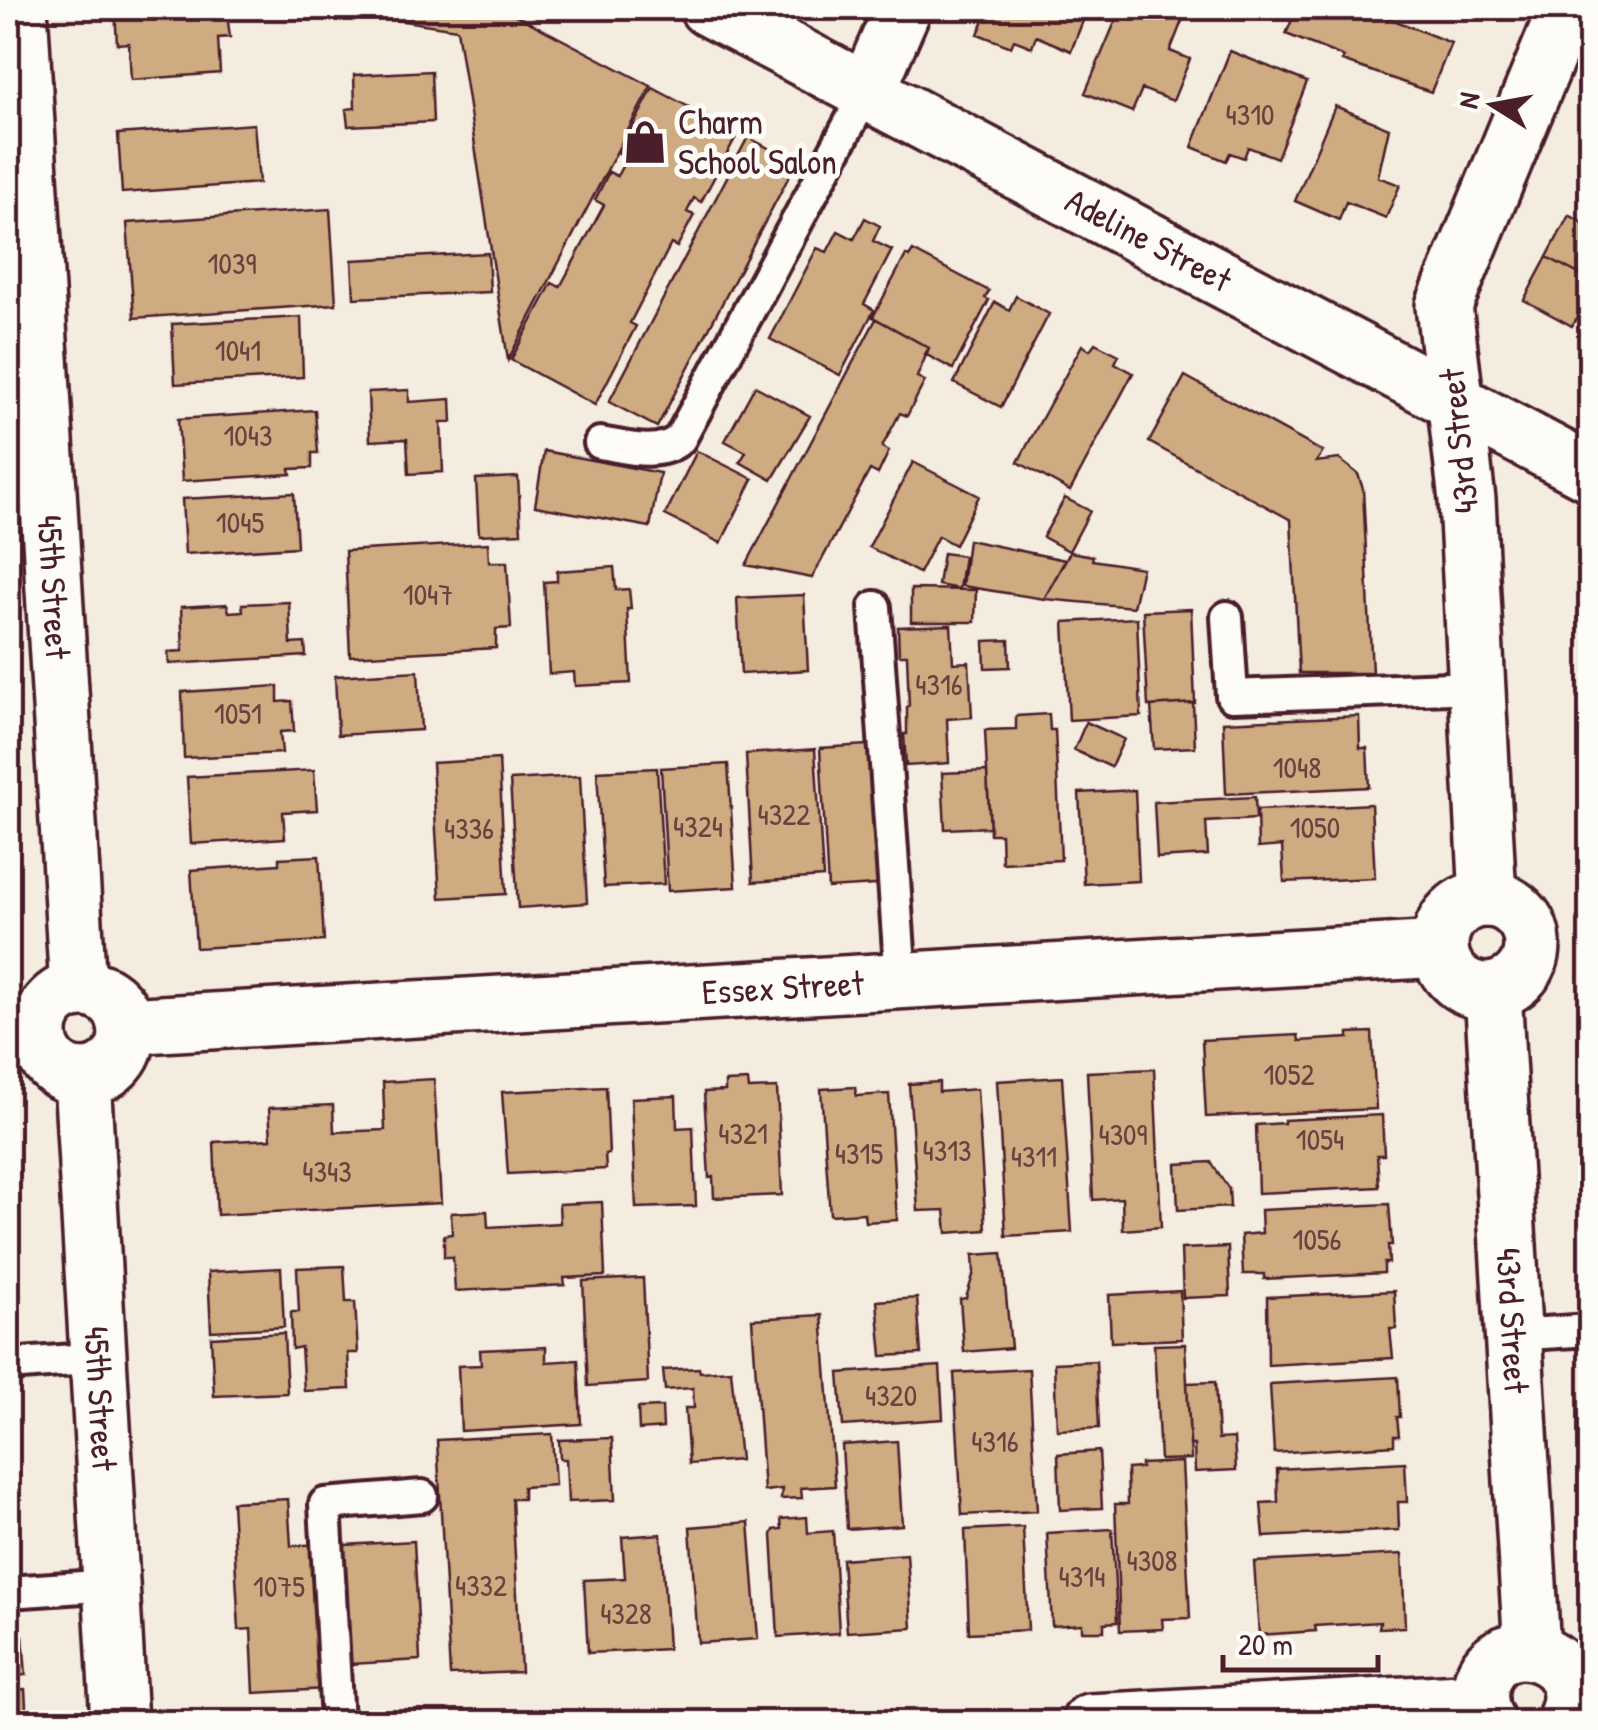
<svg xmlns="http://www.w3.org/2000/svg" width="1598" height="1730" viewBox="0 0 1598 1730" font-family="'Patrick Hand',sans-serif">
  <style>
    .building { fill: #ceab81; stroke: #4a1f2b; stroke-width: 2.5 }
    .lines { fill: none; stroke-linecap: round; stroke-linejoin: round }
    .service-casing { stroke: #4a1f2b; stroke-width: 38 }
    .minor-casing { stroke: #4a1f2b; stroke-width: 62 }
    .secondary-casing { stroke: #4a1f2b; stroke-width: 62 }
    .service { stroke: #fdfcf7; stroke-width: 30 }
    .minor { stroke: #fdfcf7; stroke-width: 55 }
    .secondary { stroke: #fdfcf7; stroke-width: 55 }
    .labels { text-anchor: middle; stroke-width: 10; stroke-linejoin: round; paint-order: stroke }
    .number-label { font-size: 30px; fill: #6b4240 }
    .poi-label { font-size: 35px; fill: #4a1f2b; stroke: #fdfcf7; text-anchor: start }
    .street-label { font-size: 35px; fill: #4a1f2b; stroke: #fdfcf7 }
  </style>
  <rect width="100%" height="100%" fill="#f4ecdf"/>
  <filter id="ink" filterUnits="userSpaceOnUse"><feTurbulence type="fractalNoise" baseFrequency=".01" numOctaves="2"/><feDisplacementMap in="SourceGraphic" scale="20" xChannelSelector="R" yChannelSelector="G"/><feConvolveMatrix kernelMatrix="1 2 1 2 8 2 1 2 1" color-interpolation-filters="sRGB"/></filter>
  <g filter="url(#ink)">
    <path class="building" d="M216 8V15L227 14 230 37 218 38 220 73 131 80 129 43 117 44 115 9Z
      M347 8H383V18L347 16Z
      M383 8H502L651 86 508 360 457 29 383 18Z
      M989 8H1088L1071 51 1036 36 1032 47 1014 40 1011 47 978 34Z
      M1121 8H1149L1182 21 1170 51 1190 59 1173 101 1142 89 1132 112 1085 93Z
      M1297 8H1364L1451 43 1431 92 1342 61 1344 57 1286 34Z
      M1230 51 1307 82 1277 158 1248 147 1244 158 1230 153 1226 161 1192 147Z
      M431 71 433 122 348 126 346 109 355 108 354 75Z
      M653 88 738 133 701 202 694 198 687 212 694 215 677 247 671 244 630 323 636 326 595 405 511 360 552 283 560 287 604 205 595 200 609 172 617 176 627 157 619 153Z
      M1335 106 1389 128 1378 177 1400 185 1386 218 1346 202 1339 220 1295 201Z
      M254 124 259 183 122 193 118 134Z
      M748 137 796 163 657 427 609 402Z
      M330 209 336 304 134 318 127 223Z
      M1569 215 1590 227V280L1547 257Z
      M865 218 880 226 873 241 892 250 864 304 874 310 840 375 770 339 817 248 827 252 838 231 854 239Z
      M913 251 989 291 985 298 989 300 953 369 925 354 929 348 873 317 906 255 909 257Z
      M488 253 490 292 354 298 352 260Z
      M1547 257 1590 280V292L1572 326 1524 300Z
      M1016 296 1049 314 1001 407 954 383 995 302 1009 310Z
      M301 317 303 377 175 384 172 324Z
      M876 319 929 348 917 377 925 381 907 416 900 413 882 447 889 451 878 474 870 470 812 578 746 565Z
      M1095 343 1119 355 1115 363 1133 373 1070 491 1018 462 1082 345 1090 350Z
      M1185 376 1323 452 1316 462 1339 459 1358 474 1363 489 1372 673H1299L1291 520 1149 442Z
      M755 386 810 416 772 480 740 462 746 452 725 441Z
      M409 390V402L451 399 452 422H441L443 472 409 474 407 439 370 441 368 392Z
      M315 410 318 453H312V468L290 469 291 474 182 481 178 419Z
      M544 451 660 473 650 527 535 506Z
      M697 451 753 479 721 543 665 515Z
      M913 462 979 496 955 545 938 536 919 573 869 547Z
      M518 477 521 533 479 535 476 479Z
      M294 493 297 547 185 554 182 499Z
      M1065 498 1090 511 1069 551 1043 537Z
      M968 540 1065 560 1044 599 962 586Z
      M488 543 489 562H507L511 628 496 629V648L350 656 345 551Z
      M1070 552 1093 556 1092 560 1142 568 1133 607 1044 599Z
      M943 553 964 556 959 589 938 585Z
      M614 567 616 590 629 589 631 609H627L631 683 575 686 574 672 549 674 544 582 557 581V571Z
      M911 589 976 590 975 622H911Z
      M804 595 808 670 741 674 737 598Z
      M289 602 291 644 305 643 306 656 169 664 168 652 183 651 181 607 227 604 229 612 243 611 242 604Z
      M1191 609 1195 703 1148 706 1143 611Z
      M1137 618 1141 716 1069 720 1064 622Z
      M951 625 953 663 969 662 972 717 947 719 949 763 906 766 904 734H907V707L909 706 907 655H899L898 627Z
      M1009 640 1010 667 985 668 984 641Z
      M418 671 421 730 338 735 335 676Z
      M278 686V702L292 701 294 731 280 732 282 753 184 758 182 692Z
      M1193 703 1195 747 1154 749 1151 706Z
      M1049 714 1050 730H1055L1061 860 1002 863 1001 834H990L985 730 1016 729V716Z
      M1359 716 1360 748H1367L1369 787 1226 794 1223 722Z
      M1086 722 1124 739 1111 767 1074 750Z
      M883 744 891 884 828 888 820 748Z
      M815 749 823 877 753 882 746 754Z
      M499 759 506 894 440 898 432 763Z
      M728 764 736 887 668 891 661 768Z
      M657 768 664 884 604 887 597 771Z
      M314 770 317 810 283 812 285 838 191 844 187 777Z
      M987 771 990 827 945 829 942 773Z
      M580 776 587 903 518 908 510 780Z
      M1135 790 1139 881 1084 884 1079 793Z
      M1255 797 1256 819 1206 822 1208 855 1157 858 1154 802Z
      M1371 804 1375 878 1284 882 1282 846 1258 848 1257 810Z
      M319 856 324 941 196 948 191 870 279 864V858Z
      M1372 1032 1376 1109 1206 1117 1202 1040 1298 1035 1299 1041 1349 1038V1033Z
      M1154 1069 1161 1227 1123 1230 1122 1198 1093 1200 1087 1072Z
      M1062 1077 1072 1232 1006 1236 997 1081Z
      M434 1079 441 1203 217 1215 214 1142 271 1139 269 1108 333 1105 334 1132 385 1130 383 1082Z
      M748 1081 749 1089 777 1088 782 1195 714 1198 713 1177 709 1178 704 1092 725 1091V1082Z
      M939 1082V1092L977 1089 986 1230 947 1233 945 1210 918 1211 909 1084Z
      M606 1087 609 1154H605L606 1169 508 1174 502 1092Z
      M855 1087 856 1096 889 1094 897 1220 865 1222 864 1213 830 1215 821 1089Z
      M676 1096 677 1128 693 1127 696 1206 636 1208 631 1098Z
      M1382 1115 1384 1155H1377L1379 1187 1258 1193 1256 1125 1284 1123V1120Z
      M1211 1162 1229 1189 1230 1207 1178 1210 1176 1164Z
      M602 1202 605 1276 564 1278 565 1285 455 1291 453 1257H444V1235L452 1234 451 1213 487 1211 488 1227 560 1223 559 1204Z
      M1389 1204 1392 1245H1388L1389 1263H1384V1273L1264 1279V1274H1243L1241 1235 1262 1233 1261 1210Z
      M1228 1247 1230 1296 1183 1298 1181 1249Z
      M1002 1253 1011 1348 964 1352 960 1299 966 1298 974 1272 973 1255Z
      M344 1266 346 1302H355L358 1353H348L350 1389 304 1391 301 1347 292 1349 291 1312H299L297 1268Z
      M281 1268 284 1327 211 1331 208 1272Z
      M643 1278 648 1382 588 1386 583 1281Z
      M1180 1291 1182 1339 1111 1342 1109 1295Z
      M1394 1291 1396 1329H1390L1393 1358 1268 1365 1267 1297Z
      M917 1298 921 1354 882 1356 877 1301Z
      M822 1315 835 1486 801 1488 802 1498 781 1499 782 1489 764 1491 752 1319Z
      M284 1333 287 1393 214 1396 211 1337Z
      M1185 1344 1191 1459 1160 1460 1154 1345Z
      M546 1347V1362L578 1360 581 1424 461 1431 458 1366 481 1365 480 1350Z
      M1096 1361 1099 1428 1057 1430 1054 1363Z
      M940 1366 943 1419 843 1426 839 1373Z
      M699 1368 700 1372 731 1370 740 1460 689 1464 685 1408H694L693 1388 665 1390 663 1370Z
      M1029 1369 1037 1511 962 1515 954 1373Z
      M1398 1377 1400 1417H1397L1399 1436H1394V1445L1274 1453 1270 1384Z
      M1215 1382 1218 1439 1234 1438 1236 1470 1195 1472 1194 1445H1190L1187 1383Z
      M662 1407 663 1428 639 1430 638 1408Z
      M552 1434 555 1485 523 1487V1499H512L521 1672 450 1675 437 1440Z
      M612 1438 615 1500 568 1502 566 1459H560L559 1440Z
      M897 1441 902 1525 847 1529 842 1445Z
      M1099 1451 1102 1508 1060 1510 1058 1454Z
      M1182 1462 1190 1618 1162 1619 1163 1629 1120 1631 1115 1504H1128L1127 1469 1141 1468V1464Z
      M1405 1462 1407 1502H1398L1399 1530 1264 1537 1261 1503 1278 1502 1277 1469Z
      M288 1499 291 1546 318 1544 326 1689 254 1693 251 1629 239 1630 232 1502Z
      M8 1508H14L15 1547 8 1548Z
      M807 1517 808 1533 833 1531 839 1633 778 1637 772 1535 774 1530 782 1529 781 1519Z
      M749 1522 758 1639 698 1643 690 1527Z
      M1023 1527 1028 1630 969 1633 965 1530Z
      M1112 1529 1117 1622 1104 1623V1631H1082V1624L1052 1626 1047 1533Z
      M661 1534 668 1649 588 1653 584 1580 625 1578 622 1537Z
      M414 1541 420 1660 351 1664 344 1545Z
      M907 1554 912 1628 847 1632 842 1559Z
      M1402 1554 1405 1627 1379 1628 1380 1622 1315 1626 1316 1631 1259 1635 1254 1562Z
      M8 1597 12 1637 23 1636 26 1675 8 1677Z
      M25 1689 27 1722H8V1690Z"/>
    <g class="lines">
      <g class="service-casing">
        <path id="service" d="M600 443C626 447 658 458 680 439L867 91
          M875 607 901 980
          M1227 617 1232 696 1477 687
          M1513 1335 1590 1330
          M8 1365 100 1358
          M8 1592 113 1585
          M337 1722 325 1504 422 1496"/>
      </g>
      <g class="minor-casing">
        <g id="minor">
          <path id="s1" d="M19 8 78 989"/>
          <path d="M867 91 903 8"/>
          <path d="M1488 899 1467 500 1444 306 1567 8"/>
          <circle cx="1486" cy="945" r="46"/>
          <circle cx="83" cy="1033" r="44"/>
          <path id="s2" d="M1493 991 1532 1651"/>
          <path id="s3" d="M126 1026 1440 949"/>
          <path id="s4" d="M82 1077 119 1722"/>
          <path d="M1090 1722 1480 1701"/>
          <path d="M1487 1722C1480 1711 1478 1698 1481 1684 1497 1621 1598 1657 1564 1722"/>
        </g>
      </g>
      <g class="secondary-casing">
        <g id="secondary">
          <path id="s5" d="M708 8 1590 473"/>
        </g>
      </g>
      <use href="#service" class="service"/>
      <use href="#minor" class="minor"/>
      <use href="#secondary" class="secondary"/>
    </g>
  </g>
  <defs>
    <g id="shop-bare" transform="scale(3.45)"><path d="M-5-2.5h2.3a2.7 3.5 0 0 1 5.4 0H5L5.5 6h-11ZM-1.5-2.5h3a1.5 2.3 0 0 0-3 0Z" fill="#4a1f2b" stroke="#fdfcf7" stroke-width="2.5" paint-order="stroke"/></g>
  </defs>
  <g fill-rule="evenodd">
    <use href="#shop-bare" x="645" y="142"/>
  </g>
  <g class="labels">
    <g class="number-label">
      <text x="1250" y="125">4310</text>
      <text x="232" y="274">1039</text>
      <text x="238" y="361">1041</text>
      <text x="248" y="446">1043</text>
      <text x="240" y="533">1045</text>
      <text x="428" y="605">1047</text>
      <text x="939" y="695">4316</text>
      <text x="238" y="724">1051</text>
      <text x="1297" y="778">1048</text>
      <text x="784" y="825">4322</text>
      <text x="698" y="837">4324</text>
      <text x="1315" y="838">1050</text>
      <text x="469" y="839">4336</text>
      <text x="1289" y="1085">1052</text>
      <text x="743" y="1144">4321</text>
      <text x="1123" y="1145">4309</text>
      <text x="1320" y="1150">1054</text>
      <text x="947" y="1161">4313</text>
      <text x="859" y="1164">4315</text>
      <text x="1034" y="1167">4311</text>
      <text x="327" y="1182">4343</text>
      <text x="1317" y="1250">1056</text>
      <text x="891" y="1406">4320</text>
      <text x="995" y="1452">4316</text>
      <text x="1152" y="1571">4308</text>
      <text x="1082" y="1587">4314</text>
      <text x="481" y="1596">4332</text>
      <text x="279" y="1597">1075</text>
      <text x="626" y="1624">4328</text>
    </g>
    <g class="poi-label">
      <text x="678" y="134">Charm<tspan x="678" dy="40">School Salon</tspan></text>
    </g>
    <g class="street-label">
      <text dy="12" stroke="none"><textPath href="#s5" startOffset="498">Adeline Street</textPath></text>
      <text transform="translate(1459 441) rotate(-96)" y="12">43rd Street</text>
      <text dy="12" stroke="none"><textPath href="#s1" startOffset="580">45th Street</textPath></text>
      <text dy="12" stroke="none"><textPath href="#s3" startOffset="658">Essex Street</textPath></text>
      <text dy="12" stroke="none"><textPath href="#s2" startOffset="330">43rd Street</textPath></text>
      <text dy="12" stroke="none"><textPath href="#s4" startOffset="322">45th Street</textPath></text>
    </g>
  </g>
  <rect width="1598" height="1730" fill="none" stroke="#fdfcf7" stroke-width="40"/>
  <rect x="20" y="20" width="1558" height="1690" fill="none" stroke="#4a1f2b" stroke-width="4" filter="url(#ink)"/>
  <g transform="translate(1493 105) rotate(281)" stroke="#fdfcf7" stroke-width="8" paint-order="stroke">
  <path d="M0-8L18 38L0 25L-18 38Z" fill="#4a1f2b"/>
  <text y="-15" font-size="28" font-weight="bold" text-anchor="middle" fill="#4a1f2b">N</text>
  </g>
  <path d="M1223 1655v15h155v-15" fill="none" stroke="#4a1f2b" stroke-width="5"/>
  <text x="1238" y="1655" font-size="30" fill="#4a1f2b" stroke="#fdfcf7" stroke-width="8" paint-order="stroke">20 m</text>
</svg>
